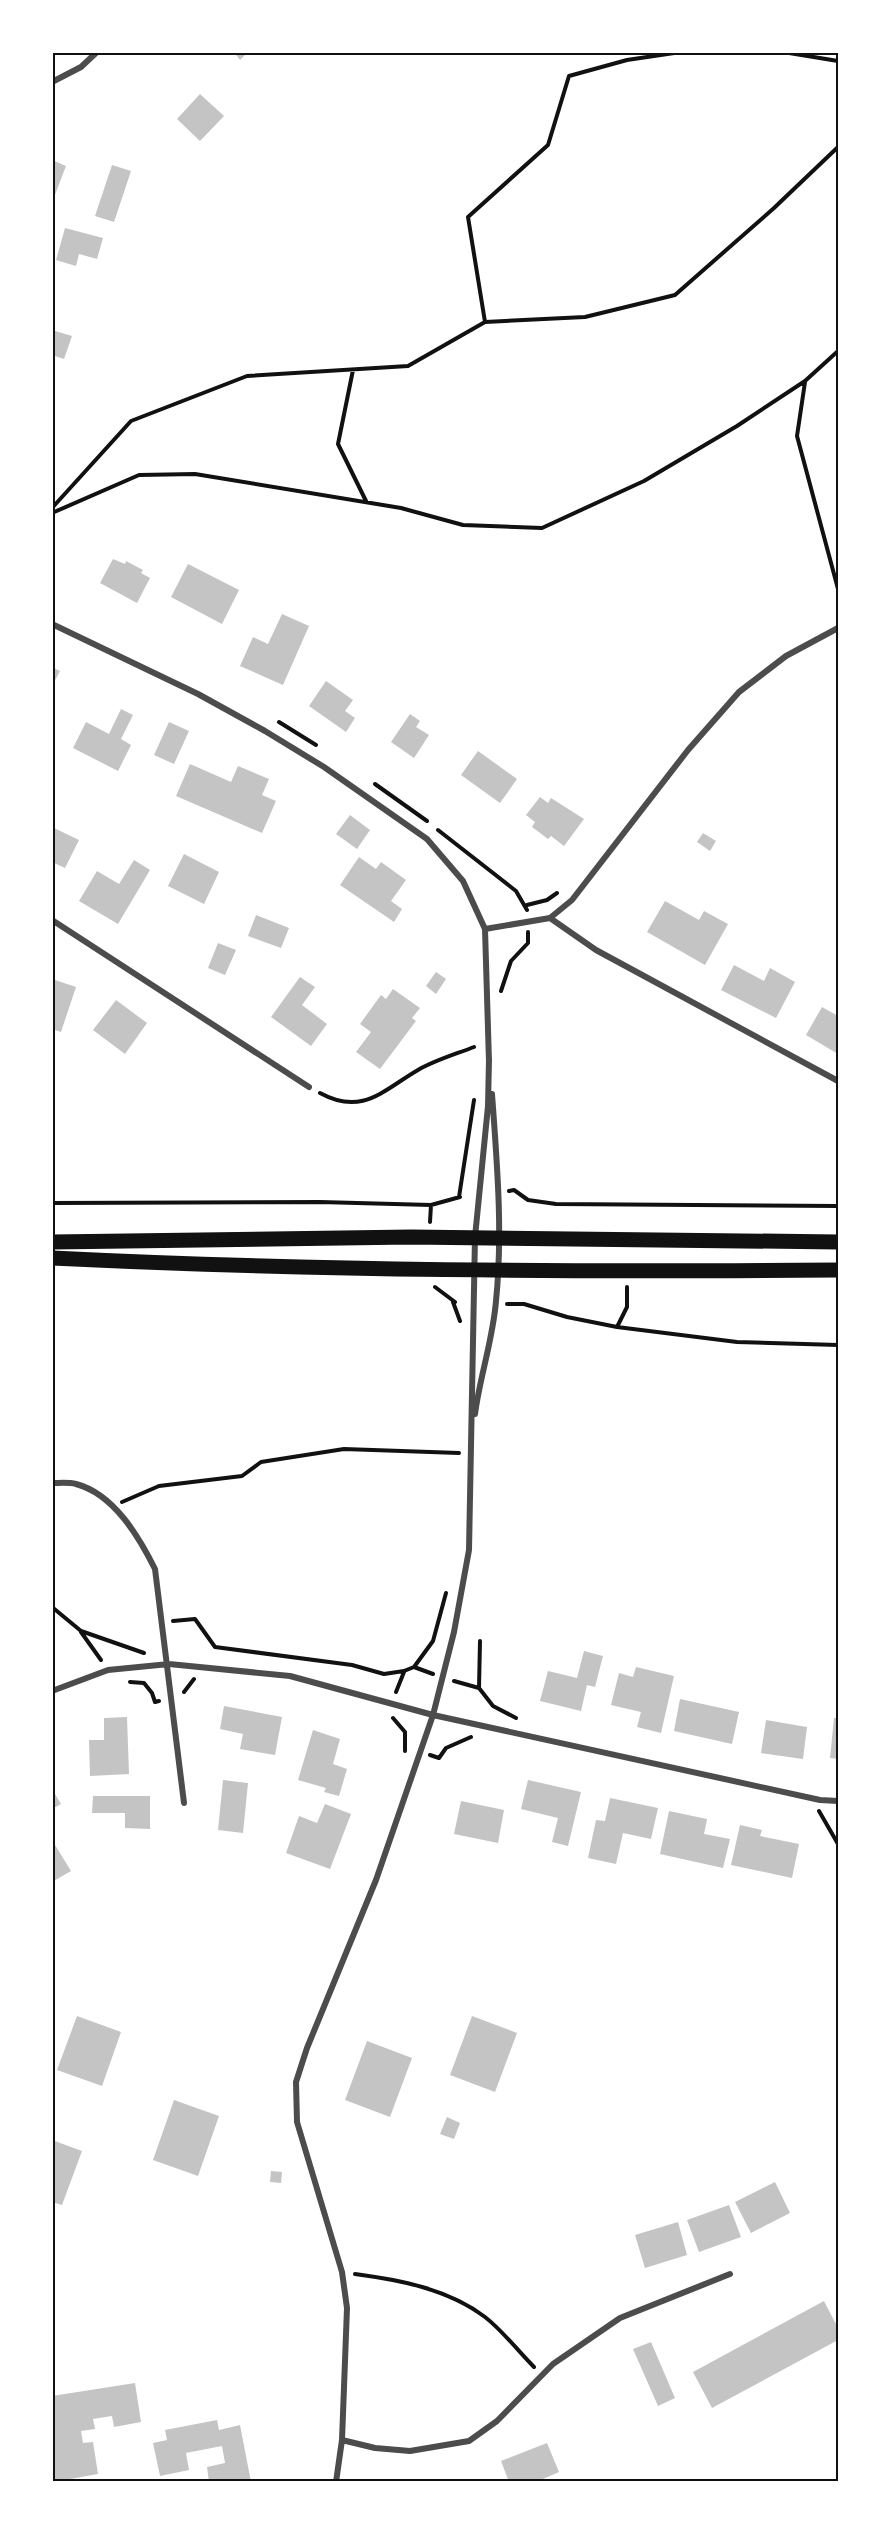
<svg xmlns="http://www.w3.org/2000/svg" width="891" height="2534" viewBox="0 0 891 2534" font-family="'Noto Sans',sans-serif">
  <style>
    .building { fill: #c4c4c4 }
    .lines { fill: none; stroke-linecap: round; stroke-linejoin: round }
    .path { stroke: #111; stroke-width: 4 }
    .minor { stroke: #4c4c4c; stroke-width: 6 }
    .trunk { stroke: #111; stroke-width: 15 }
    .neatline { fill: none; stroke: #111; stroke-width: 2 }
  </style>
  <rect width="100%" height="100%" fill="#fff"/>
  <path class="building" d="M234 52H248L240 60Z
    M200 94 224 116 200 141 177 119Z
    M52 160 66 166 53 200H52Z
    M112 165 131 171 114 222 95 216Z
    M65 228 103 238 97 259 79 254 76 266 56 260Z
    M52 330 72 336 64 359 52 355Z
    M113 559 125 564 126 561 143 570 141 573 150 578 137 603 100 583Z
    M188 564 239 590 222 624 171 597Z
    M282 614 309 626 283 685 240 666 253 637 268 644Z
    M52 667 60 671 52 686Z
    M326 681 353 700 345 711 355 718 346 732 309 706Z
    M121 709 133 715 121 739 131 745 118 771 73 748 86 722 109 734Z
    M410 714 420 721 416 727 429 735 414 758 391 742Z
    M169 722 189 731 174 764 154 755Z
    M478 751 517 779 500 803 461 775Z
    M190 764 231 782 238 766 269 779 262 795 276 801 262 833 176 796Z
    M540 797 548 803 551 798 584 819 564 846 551 836 548 839 532 827 535 822 526 815Z
    M350 815 370 830 357 849 336 834Z
    M52 827 79 840 65 868 52 862Z
    M703 833 716 841 710 851 697 842Z
    M184 854 219 872 204 904 168 886Z
    M359 857 376 869 381 862 406 880 391 901 402 909 394 922 340 885Z
    M134 860 150 870 118 924 79 901 97 871 119 884Z
    M665 901 699 920 704 911 728 924 705 965 647 932Z
    M256 915 289 928 281 948 248 936Z
    M218 943 236 950 225 975 208 968Z
    M734 965 764 981 770 968 795 982 776 1018 721 990Z
    M436 972 446 979 436 994 426 986Z
    M300 977 315 987 302 1005 327 1024 311 1046 271 1017Z
    M52 979 76 987 61 1032 52 1029Z
    M393 989 420 1008 412 1018 416 1021 380 1069 356 1052 371 1032 360 1024 381 995 386 999Z
    M116 1000 147 1023 125 1054 93 1030Z
    M822 1007 838 1016V1054L806 1035Z
    M584 1651 603 1656 595 1687 587 1685 581 1711 540 1701 548 1671 577 1678Z
    M636 1667 674 1676 661 1733 637 1727 641 1712 611 1705 619 1673 633 1677Z
    M680 1699 739 1712 732 1744 674 1731Z
    M224 1706 282 1717 275 1755 240 1749 243 1734 220 1729Z
    M127 1717 129 1774 90 1776 89 1740H104V1718Z
    M834 1718H838V1759L830 1758Z
    M766 1720 807 1727 803 1759 761 1753Z
    M313 1730 340 1739 333 1764 347 1769 339 1796 324 1792 326 1788 298 1780Z
    M223 1780 248 1783 243 1833 218 1830Z
    M528 1780 581 1792 568 1846 552 1842 558 1818 521 1809Z
    M52 1789 61 1804 52 1809Z
    M93 1796H150V1829L125 1828V1813H92Z
    M610 1798 658 1808 651 1839 623 1833 616 1864 588 1858 596 1820 605 1821Z
    M461 1801 504 1810 498 1843 454 1834Z
    M325 1804 351 1814 330 1869 286 1853 299 1816 317 1823Z
    M669 1811 707 1819 704 1834 730 1839 723 1868 660 1854Z
    M740 1825 762 1830 760 1836 799 1844 792 1878 731 1865Z
    M52 1840 71 1871 52 1882Z
    M77 2016 121 2032 102 2086 57 2070Z
    M472 2016 517 2033 495 2092 450 2075Z
    M367 2041 412 2058 390 2117 345 2100Z
    M174 2100 219 2116 198 2176 153 2160Z
    M447 2117 460 2123 454 2139 440 2134Z
    M52 2140 82 2151 62 2205 52 2202Z
    M271 2171 282 2172 281 2183 270 2182Z
    M775 2182 790 2213 751 2233 735 2202Z
    M729 2205 741 2237 699 2252 687 2220Z
    M678 2222 687 2255 645 2268 635 2235Z
    M824 2301 838 2328V2340L712 2408 693 2372Z
    M651 2342 675 2398 658 2406 633 2349Z
    M135 2383 141 2422 114 2427 112 2416 93 2419 95 2429 81 2431 83 2443 93 2442 98 2474 53 2482 52 2396Z
    M217 2420 219 2430 240 2425 251 2482H209L207 2467 225 2463 222 2446 186 2453 189 2470 160 2476 153 2443 167 2440 165 2430Z
    M547 2443 559 2472 536 2482H509L501 2461Z"/>
  <g class="lines">
    <path class="path" d="M783 52 838 61
      M485 322 585 317 675 295 774 208 838 147
      M353 370 338 444 366 501
      M805 382 797 436 838 589
      M52 508 131 421 247 376 408 366 485 322 468 217 548 145 569 76 627 60 681 52
      M52 513 139 475 195 474 401 508 463 525 542 528 644 481 737 426 805 381 838 351
      M279 722 316 745
      M375 784 427 821
      M438 830 516 891 527 910
      M527 905 547 900 557 893
      M501 991 511 961 528 943V932
      M320 1093C362 1116 382 1091 418 1070 435 1060 456 1054 474 1047
      M509 1191 514 1190 528 1200 556 1204 838 1206
      M459 1197 474 1100
      M52 1203 320 1202 431 1205 460 1197
      M430 1222 431 1205
      M435 1287 455 1302
      M453 1302 460 1321
      M507 1304H524L567 1317 617 1327 737 1342 838 1345
      M617 1327 627 1307V1287
      M122 1502 159 1486 242 1476 261 1462 344 1449 459 1453
      M52 1607 81 1631 144 1653
      M173 1621 195 1619 215 1647 352 1665 384 1674 404 1671 414 1667 433 1641 446 1593
      M81 1632 101 1660
      M414 1667 433 1674
      M454 1681 479 1688 480 1641
      M130 1682 144 1683 152 1693 155 1702 159 1701
      M479 1688 493 1706 516 1718
      M184 1692 194 1679
      M396 1692 404 1672
      M393 1718 405 1732V1751
      M430 1755 439 1758 446 1748 471 1737
      M819 1811 838 1844
      M355 2274C400 2280 448 2289 485 2317 503 2331 518 2351 534 2367"/>
    <path class="minor" d="M52 82 81 67 97 52
      M52 624 198 694 265 731 324 767 427 839 463 881 485 929 489 1062
      M550 918 596 950 838 1081
      M52 920 309 1087
      M485 929 550 918 572 900 688 750 739 692 786 656 838 628
      M475 1414C480 1376 493 1339 496 1301 503 1232 497 1163 492 1094
      M52 1483C60 1483 69 1482 76 1484 114 1494 139 1537 155 1569L184 1803
      M52 1691 108 1670 169 1664 290 1676 433 1715 820 1800 838 1801
      M342 2440 375 2448 410 2451 469 2441 497 2421 553 2364 620 2318 730 2274
      M336 2482 342 2440 347 2308 342 2272 297 2122 296 2082 307 2048 376 1880 433 1715 454 1632 469 1550 475 1237 488 1106 489 1059"/>
    <path class="trunk" d="M52 1242 411 1237 838 1242
      M52 1258C314 1271 576 1272 838 1270"/>
  </g>
  <rect width="891" height="2534" fill="none" stroke="#ffffff" stroke-width="108"/>
  <rect x="54" y="54" width="783" height="2426" class="neatline"/>
</svg>
